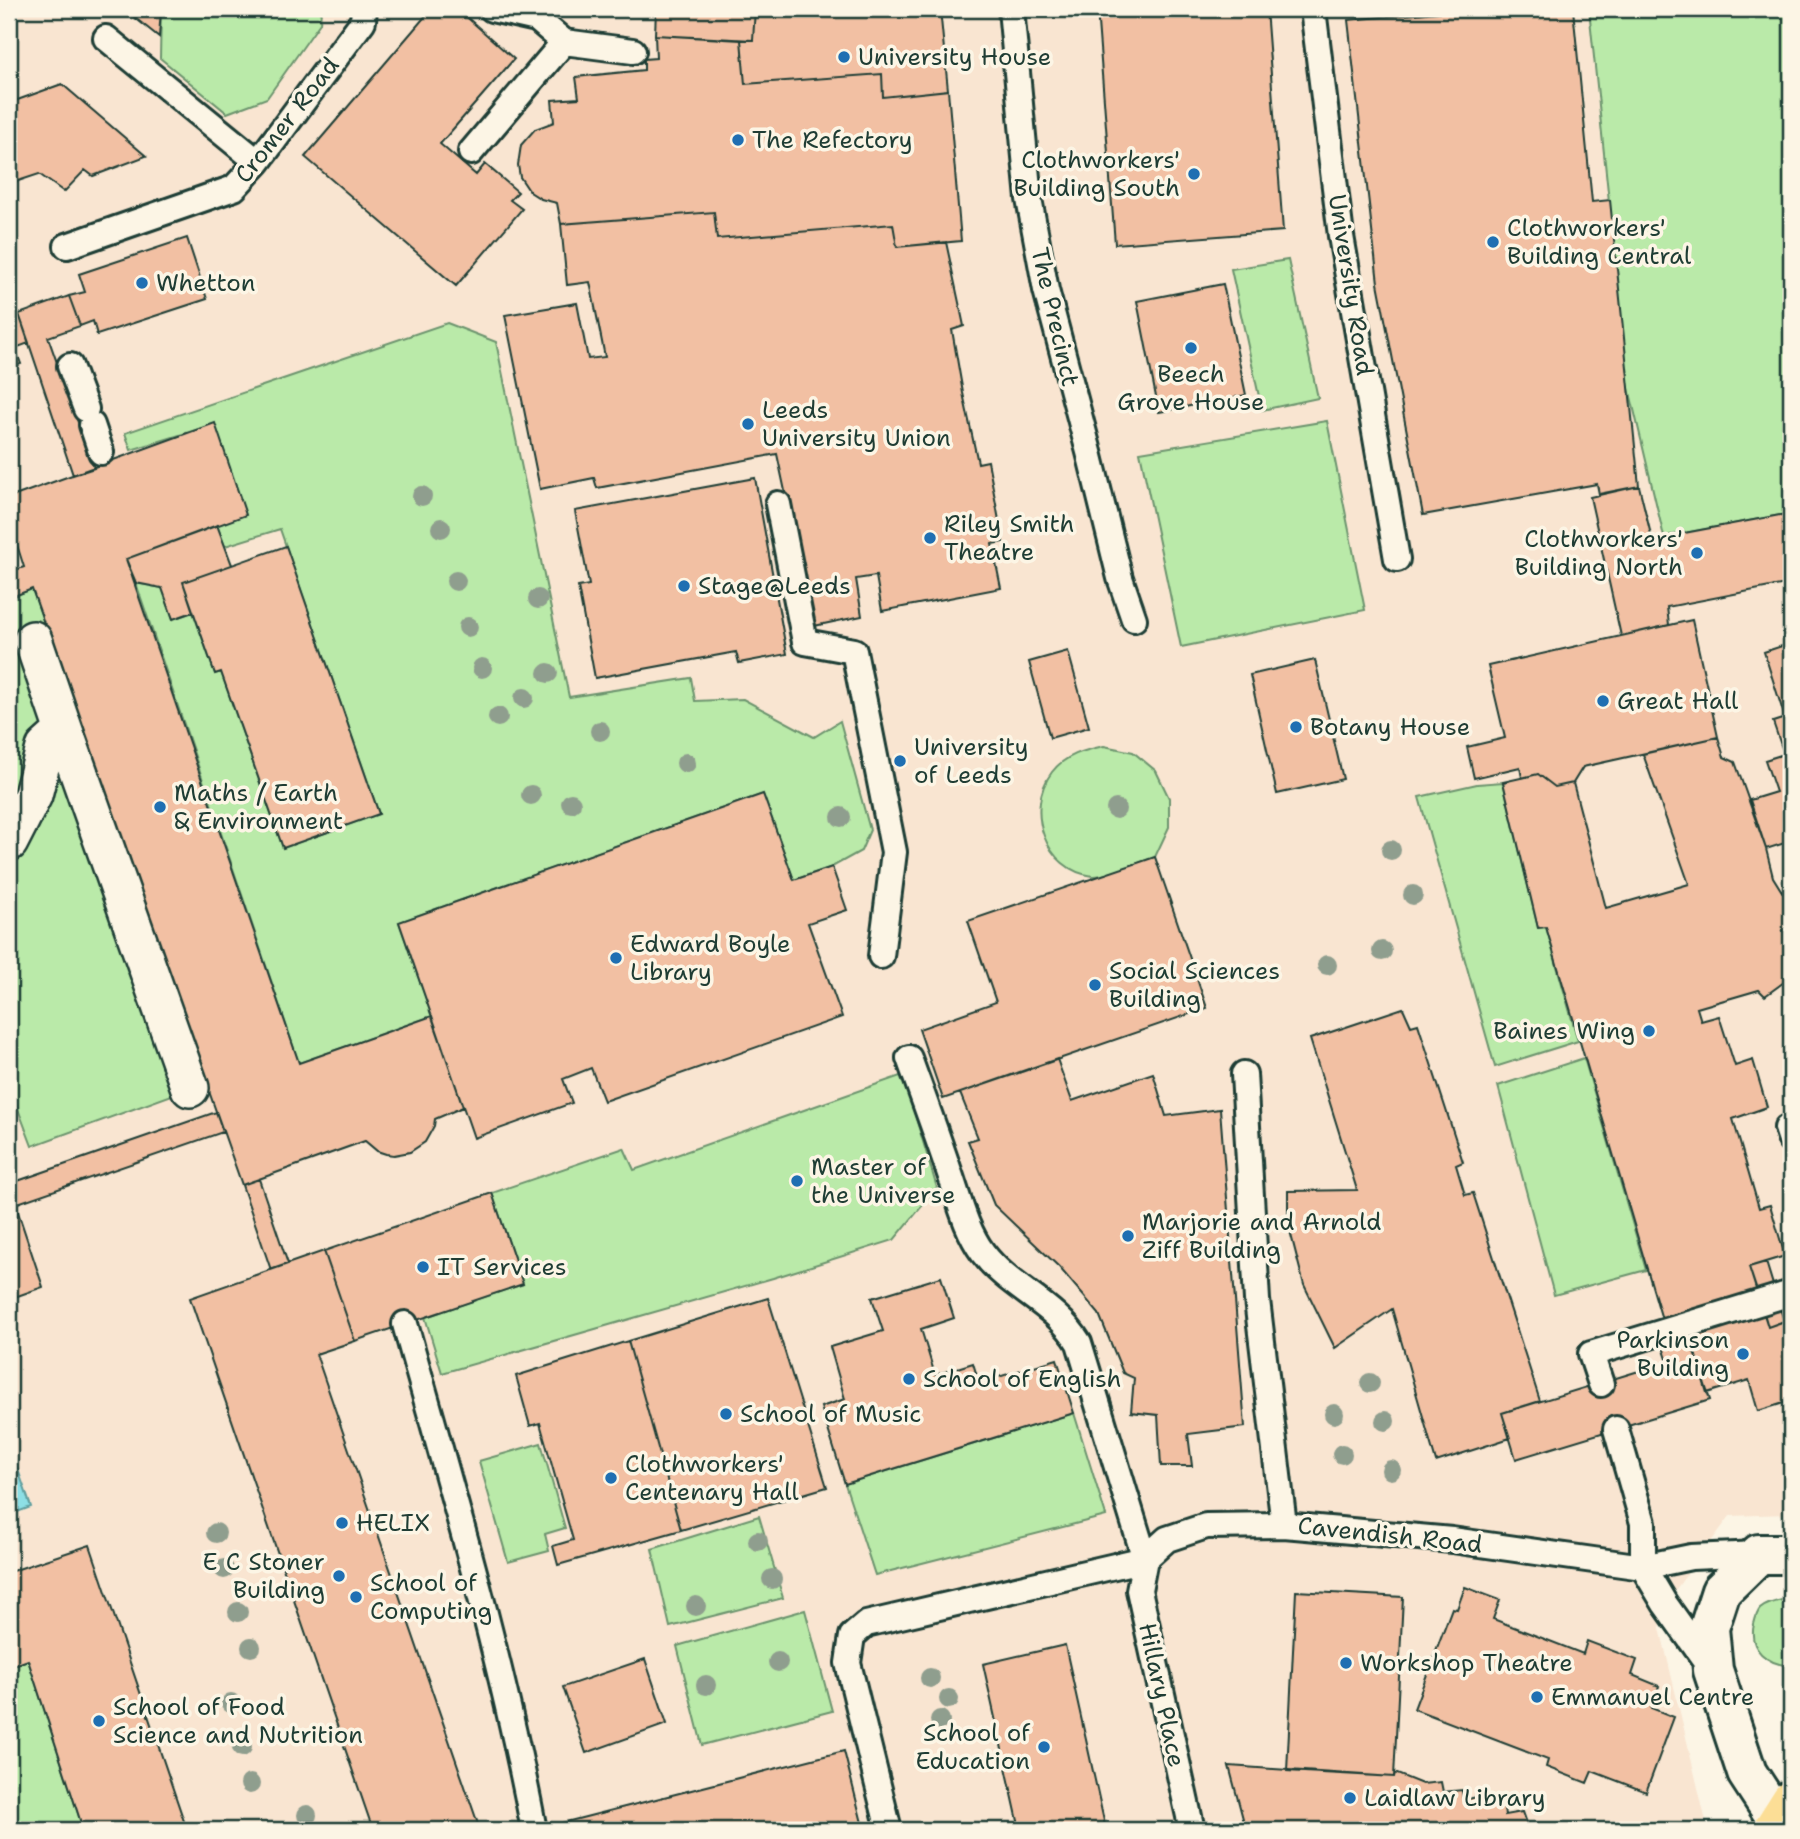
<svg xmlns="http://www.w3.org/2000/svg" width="1800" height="1839" viewBox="0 0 1800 1839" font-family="'Shantell Sans',sans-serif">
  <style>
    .built { fill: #f9e5d1 }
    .green { fill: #baeaa9; stroke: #6c946e; stroke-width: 2 }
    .water { fill: #8ddfe5; stroke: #619e9e; stroke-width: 2 }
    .building { fill: #f2c0a3; stroke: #1f3d34; stroke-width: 2 }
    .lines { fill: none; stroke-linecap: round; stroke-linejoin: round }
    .service-casing { stroke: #1f3d34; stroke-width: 30 }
    .pedestrian-casing { stroke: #1f3d34; stroke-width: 42 }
    .minor-casing { stroke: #1f3d34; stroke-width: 44 }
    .trunk-casing { stroke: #1f3d34; stroke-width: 44 }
    .service { stroke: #fcf5e5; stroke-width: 24 }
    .pedestrian { stroke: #fcf5e5; stroke-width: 37 }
    .minor { stroke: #fcf5e5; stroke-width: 38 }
    .trunk { stroke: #fcde96; stroke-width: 38 }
    .tree { fill: #8f9e8e }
    .poi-dot { fill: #1f6fb2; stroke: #fcf5e5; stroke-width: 2.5 }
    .labels { text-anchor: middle; stroke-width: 7; stroke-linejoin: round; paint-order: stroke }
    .poi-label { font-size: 24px; fill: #1f3d34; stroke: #fcf5e5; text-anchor: start }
    .street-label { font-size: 24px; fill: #1f3d34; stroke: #fcf5e5 }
  </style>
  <rect width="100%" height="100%" fill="#fcf5e5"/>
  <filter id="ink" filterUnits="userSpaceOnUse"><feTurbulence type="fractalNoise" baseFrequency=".0143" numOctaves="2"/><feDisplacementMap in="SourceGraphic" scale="14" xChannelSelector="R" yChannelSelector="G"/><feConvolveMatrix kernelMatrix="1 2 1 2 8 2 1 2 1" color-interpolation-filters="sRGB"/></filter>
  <g filter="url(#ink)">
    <path class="built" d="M9 9H1791V1514L1730 1516 1665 1604 1660 1628 1708 1830H9Z"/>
    <path class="green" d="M161 9H321L320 23 267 98 227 113 160 58Z
      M1589 9H1791V513L1664 537 1628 384Z
      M1288 260 1318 398 1262 410 1231 269Z
      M447 323 496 342 569 697 691 678 695 701 743 699 814 737 840 721 870 830 861 851 832 867 794 880 763 794 399 922 432 1016 299 1063 136 583 162 588 173 619 193 612 215 674 221 672 283 848 379 814 280 529 225 546 217 525 215 424 131 450 125 433Z
      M1327 421 1365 610 1181 647 1140 452Z
      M32 589 205 1083 32 1146 9 1085V598Z
      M1104 746 1133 752 1156 771 1169 798V827L1155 857C1140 862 1107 877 1093 876 1045 871 1024 809 1052 772 1065 755 1085 750 1104 746Z
      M1503 782 1538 928 1546 927 1578 1041 1495 1067 1419 797 1477 784Z
      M1584 1058 1646 1270 1554 1295 1498 1086Z
      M903 1075 937 1188 894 1240 773 1278 442 1373 425 1317 523 1284 492 1193 624 1148 634 1170Z
      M1074 1413 1106 1516 875 1575 845 1484Z
      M541 1443 565 1528 545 1534 549 1551 508 1562 479 1461Z
      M759 1516 783 1598 670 1627 652 1549Z
      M1791 1598V1666C1767 1664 1748 1650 1754 1624 1755 1620 1757 1612 1760 1609 1767 1602 1782 1600 1791 1598Z
      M805 1610 832 1711 702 1745 677 1646Z
      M28 1660 82 1826 30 1827V1830H9V1667Z"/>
    <path class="water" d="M9 1444 31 1507 9 1515Z"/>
    <path class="building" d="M124 9H161L159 37Z
      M656 9H755L753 40 655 35Z
      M755 9H940L948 90 883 97 882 74 745 84 741 40H753Z
      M1097 9H1266L1283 231 1115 244Z
      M1388 9H1473L1388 15Z
      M1473 9H1573L1592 202 1610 200 1639 486 1599 494 1597 484 1423 515 1378 283 1348 20Z
      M461 12 514 59 440 144 476 175 485 164 518 192 510 200 522 209 456 286 305 157 428 13Z
      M655 35 741 40 745 84 882 74 883 97 948 90 961 241 897 247 893 224 717 239 714 212 561 224 557 203 541 199 530 192 520 177 518 165 521 145 535 129 554 122 552 100 579 98 576 77 644 70V59L656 58Z
      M62 84 146 156 93 176 85 170 64 192 39 174 9 184V103Z
      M714 212 717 239 893 224 897 247 946 242 964 326 952 330 963 393 978 463 988 461 1003 542 992 544 1001 588 882 611 876 576 856 579 862 616 814 626 777 454 597 488 594 478 540 489 505 315 577 303 588 359 605 357 590 282 567 285 561 224Z
      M187 238 207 299 97 335 93 321 80 326 69 296 85 292 79 274Z
      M1223 284 1246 395 1159 412 1137 301Z
      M69 296 80 326 48 337 94 468 73 475 19 314Z
      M19 314 29 343 15 348 21 364 9 368V318Z
      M215 423 246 515 126 559 299 1063 432 1016 463 1107 435 1119 434 1126 425 1142 410 1152 394 1155 386 1154 377 1151 365 1141 242 1185 32 589 9 598V572L24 567 9 520V498Z
      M755 478 787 654 739 663 736 652 595 678 578 587 589 585 575 511Z
      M1639 486 1652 539 1791 513V583L1667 607 1669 625 1621 636 1590 497Z
      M217 525 232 565 183 582 193 612 173 619 162 588 136 583 126 559Z
      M286 546 379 814 283 848 221 672 215 674 183 582Z
      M1692 620 1718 737 1583 767 1573 783 1555 787 1538 774 1522 778 1520 767 1474 778 1467 747 1505 738 1488 666Z
      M1791 643V841L1766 849 1750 800 1776 792 1765 760 1784 754 1773 722 1785 718 1764 652Z
      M1068 651 1089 727 1050 738 1029 662Z
      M1315 660 1343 779 1277 794 1250 675Z
      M1718 737 1724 757 1735 762 1766 849 1773 877 1791 906V977L1765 996 1759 990 1697 1008 1701 1021 1719 1016 1735 1066 1753 1060 1767 1107 1733 1119 1759 1208 1770 1205 1785 1256 1749 1267 1758 1294 1663 1323 1546 927 1538 928 1503 782 1538 774 1555 787 1573 783 1606 908 1689 884 1643 754Z
      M763 794 794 880 832 867 847 910 808 923 842 1017 604 1101 591 1068 563 1079 572 1103 474 1138 399 922Z
      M1155 857 1207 1008 943 1099 919 1029 996 1002 968 921Z
      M1403 1008 1411 1026 1418 1024 1463 1162 1456 1165 1465 1195 1473 1193 1540 1401 1502 1413 1510 1438 1436 1462 1392 1309 1335 1348 1304 1285 1288 1223V1191L1357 1190 1310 1039Z
      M1057 1059 1072 1101 1153 1073 1166 1116 1220 1109 1245 1427 1188 1434 1192 1466H1161L1158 1415 1131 1412 1134 1378 1123 1373 1099 1314 1059 1267 994 1205 968 1141 978 1138 960 1093Z
      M216 1112 223 1132 15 1204 9 1184Z
      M259 1179 288 1264 271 1270 242 1185Z
      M9 1185 43 1287 9 1299Z
      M492 1193 523 1284 355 1341 324 1251Z
      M324 1251 355 1341 316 1354 480 1830H373L190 1298Z
      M1766 1262 1784 1321 1768 1327 1749 1267Z
      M941 1277 954 1318 921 1329 935 1375 973 1363 979 1383 1057 1359 1074 1413 845 1484 821 1407 845 1399 830 1347 883 1331 872 1298Z
      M768 1298 827 1487 681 1530 628 1341Z
      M1764 1313 1768 1327 1791 1319V1417L1787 1402 1758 1411 1749 1380 1707 1393 1687 1326Z
      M1689 1336 1710 1400 1516 1459 1502 1413 1668 1362 1662 1344Z
      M628 1341 681 1530 558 1565 553 1546 573 1540 540 1423 530 1426 516 1376Z
      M90 1545 187 1830H132L82 1826 28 1660 9 1667V1572Z
      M1465 1587 1500 1600 1493 1619 1583 1654 1587 1641 1637 1660 1632 1675 1659 1686 1651 1708 1674 1717 1646 1792 1592 1771 1587 1783 1546 1767 1548 1760 1414 1709 1452 1608 1457 1609Z
      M1296 1591 1403 1597 1394 1777 1287 1771Z
      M1065 1645 1106 1830H1020L983 1664Z
      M645 1659 667 1724 586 1753 563 1687Z
      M844 1751 862 1823 834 1830H564L562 1823Z
      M1229 1766 1394 1777 1395 1773 1422 1784 1441 1782 1443 1792 1462 1790 1463 1800 1482 1796 1485 1809 1503 1804 1505 1815 1522 1812 1527 1826 1540 1830H1246Z"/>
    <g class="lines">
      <g class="service-casing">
        <path id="service" d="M492 9 537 19 564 42 633 51
          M1011 9 1029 199 1046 290 1089 452 1120 578 1134 619
          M1313 9 1341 236 1397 559
          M106 38 258 162
          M471 152 564 42
          M67 246 234 188 258 162 363 21 364 9
          M70 366 86 409
          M92 425 101 452
          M778 504 805 642 854 651 894 852 881 956
          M909 1058C923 1097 937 1135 950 1174 959 1200 966 1230 983 1253 1010 1289 1055 1303 1079 1343L1145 1559 1139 1590 1192 1830
          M1244 1074 1257 1300 1284 1525
          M1787 1128 1791 1140
          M405 1324C452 1492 502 1659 534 1830
          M1601 1384 1591 1354 1791 1293
          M1616 1429 1643 1523V1567L1665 1604 1710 1667
          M889 1830 848 1663 852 1636 866 1624 1145 1559 1167 1539 1206 1526 1284 1525 1452 1540 1643 1567 1691 1557 1759 1554"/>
      </g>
      <g class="pedestrian-casing">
        <path id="pedestrian" d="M64 731 190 1088
          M9 842 33 795 45 748 64 731 33 640"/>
      </g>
      <g class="minor-casing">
        <path id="minor" d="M1777 1819 1747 1773 1713 1670 1709 1628 1721 1591 1759 1554H1791"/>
      </g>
      <g class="trunk-casing">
        <path id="trunk" d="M1772 1830 1791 1800"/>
      </g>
      <use href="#service" class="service"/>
      <use href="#pedestrian" class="pedestrian"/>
      <use href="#minor" class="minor"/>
      <use href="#trunk" class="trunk"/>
    </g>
    <g class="tree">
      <circle cx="422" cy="496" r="10"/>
      <circle cx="441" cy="528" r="10"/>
      <circle cx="456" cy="581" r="10"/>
      <circle cx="538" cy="599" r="10"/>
      <circle cx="468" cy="627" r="10"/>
      <circle cx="482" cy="668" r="10"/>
      <circle cx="548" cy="673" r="10"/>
      <circle cx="524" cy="698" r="10"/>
      <circle cx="498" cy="717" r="10"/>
      <circle cx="600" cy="731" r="10"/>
      <circle cx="686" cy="763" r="10"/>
      <circle cx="531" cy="795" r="10"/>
      <circle cx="571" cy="803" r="10"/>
      <circle cx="1116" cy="809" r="10"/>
      <circle cx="841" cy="817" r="10"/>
      <circle cx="1391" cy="850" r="10"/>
      <circle cx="1413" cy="895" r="10"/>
      <circle cx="1382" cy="951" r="10"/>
      <circle cx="1327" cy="965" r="10"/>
      <circle cx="1370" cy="1383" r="10"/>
      <circle cx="1334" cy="1414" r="10"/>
      <circle cx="1385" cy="1421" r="10"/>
      <circle cx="1342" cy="1454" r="10"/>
      <circle cx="1391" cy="1470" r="10"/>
      <circle cx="216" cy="1533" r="10"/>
      <circle cx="758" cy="1541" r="10"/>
      <circle cx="224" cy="1569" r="10"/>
      <circle cx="772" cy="1579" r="10"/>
      <circle cx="696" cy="1606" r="10"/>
      <circle cx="238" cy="1612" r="10"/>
      <circle cx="251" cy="1647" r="10"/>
      <circle cx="778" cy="1662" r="10"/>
      <circle cx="930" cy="1678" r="10"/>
      <circle cx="706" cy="1685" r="10"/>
      <circle cx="949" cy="1699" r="10"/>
      <circle cx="231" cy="1703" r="10"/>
      <circle cx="940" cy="1720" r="10"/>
      <circle cx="242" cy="1747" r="10"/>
      <circle cx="250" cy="1784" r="10"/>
      <circle cx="307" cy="1815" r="10"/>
    </g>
  </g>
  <g class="poi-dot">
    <circle cx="844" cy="57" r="7"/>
    <circle cx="738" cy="140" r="7"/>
    <circle cx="1194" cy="174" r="7"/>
    <circle cx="1493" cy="242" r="7"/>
    <circle cx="142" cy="283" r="7"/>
    <circle cx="1191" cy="348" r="7"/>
    <circle cx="748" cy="424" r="7"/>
    <circle cx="930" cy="538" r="7"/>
    <circle cx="1697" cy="553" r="7"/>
    <circle cx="684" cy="586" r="7"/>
    <circle cx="1603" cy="701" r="7"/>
    <circle cx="1296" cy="727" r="7"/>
    <circle cx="900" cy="761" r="7"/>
    <circle cx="160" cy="807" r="7"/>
    <circle cx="616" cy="958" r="7"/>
    <circle cx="1095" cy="985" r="7"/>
    <circle cx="1649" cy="1031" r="7"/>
    <circle cx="797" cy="1181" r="7"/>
    <circle cx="1128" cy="1236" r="7"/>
    <circle cx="423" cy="1267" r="7"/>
    <circle cx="1743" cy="1354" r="7"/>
    <circle cx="909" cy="1379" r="7"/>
    <circle cx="726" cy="1414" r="7"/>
    <circle cx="611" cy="1478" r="7"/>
    <circle cx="342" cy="1523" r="7"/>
    <circle cx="339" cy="1576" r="7"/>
    <circle cx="356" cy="1597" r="7"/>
    <circle cx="1346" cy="1663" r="7"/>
    <circle cx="1537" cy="1697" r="7"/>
    <circle cx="99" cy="1721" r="7"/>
    <circle cx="1044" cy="1747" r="7"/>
    <circle cx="1350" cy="1798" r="7"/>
  </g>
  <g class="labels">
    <g class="poi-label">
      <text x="858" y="65">University House</text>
      <text x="752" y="148">The Refectory</text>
      <text x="1180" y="168" text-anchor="end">Clothworkers'<tspan x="1180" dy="28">Building South</tspan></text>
      <text x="1507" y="236">Clothworkers'<tspan x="1507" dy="28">Building Central</tspan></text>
      <text x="156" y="291">Whetton</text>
      <text x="1191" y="382" text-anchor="middle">Beech<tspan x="1191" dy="28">Grove House</tspan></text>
      <text x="762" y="418">Leeds<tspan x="762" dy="28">University Union</tspan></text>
      <text x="944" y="532">Riley Smith<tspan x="944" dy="28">Theatre</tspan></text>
      <text x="1683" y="547" text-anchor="end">Clothworkers'<tspan x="1683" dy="28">Building North</tspan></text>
      <text x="698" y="594">Stage@Leeds</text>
      <text x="1617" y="709">Great Hall</text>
      <text x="1310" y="735">Botany House</text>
      <text x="914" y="755">University<tspan x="914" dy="28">of Leeds</tspan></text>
      <text x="174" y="801">Maths / Earth<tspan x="174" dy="28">&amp; Environment</tspan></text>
      <text x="630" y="952">Edward Boyle<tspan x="630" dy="28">Library</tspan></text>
      <text x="1109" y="979">Social Sciences<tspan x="1109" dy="28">Building</tspan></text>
      <text x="1635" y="1039" text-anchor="end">Baines Wing</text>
      <text x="811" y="1175">Master of<tspan x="811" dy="28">the Universe</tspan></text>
      <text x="1142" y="1230">Marjorie and Arnold<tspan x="1142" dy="28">Ziff Building</tspan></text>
      <text x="437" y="1275">IT Services</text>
      <text x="1729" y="1348" text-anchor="end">Parkinson<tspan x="1729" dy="28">Building</tspan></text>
      <text x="923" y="1387">School of English</text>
      <text x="740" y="1422">School of Music</text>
      <text x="625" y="1472">Clothworkers'<tspan x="625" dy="28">Centenary Hall</tspan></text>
      <text x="356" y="1531">HELIX</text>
      <text x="325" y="1570" text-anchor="end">E C Stoner<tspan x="325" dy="28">Building</tspan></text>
      <text x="370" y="1591">School of<tspan x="370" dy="28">Computing</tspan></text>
      <text x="1360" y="1671">Workshop Theatre</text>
      <text x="1551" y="1705">Emmanuel Centre</text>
      <text x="113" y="1715">School of Food<tspan x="113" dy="28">Science and Nutrition</tspan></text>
      <text x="1030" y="1741" text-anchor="end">School of<tspan x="1030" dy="28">Education</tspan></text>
      <text x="1364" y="1806">Laidlaw Library</text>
    </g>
    <g class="street-label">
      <text transform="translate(287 120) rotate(-52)" y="8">Cromer Road</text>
      <text transform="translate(1351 285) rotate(81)" y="8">University Road</text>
      <text transform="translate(1055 317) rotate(77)" y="8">The Precinct</text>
      <text transform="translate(1390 1535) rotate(6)" y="8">Cavendish Road</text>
      <text transform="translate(1162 1695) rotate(78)" y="8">Hillary Place</text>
    </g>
  </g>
  <rect width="1800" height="1839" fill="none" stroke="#fcf5e5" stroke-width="35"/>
  <rect x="18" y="18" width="1765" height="1804" fill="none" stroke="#1f3d34" stroke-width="2.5" filter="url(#ink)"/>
</svg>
